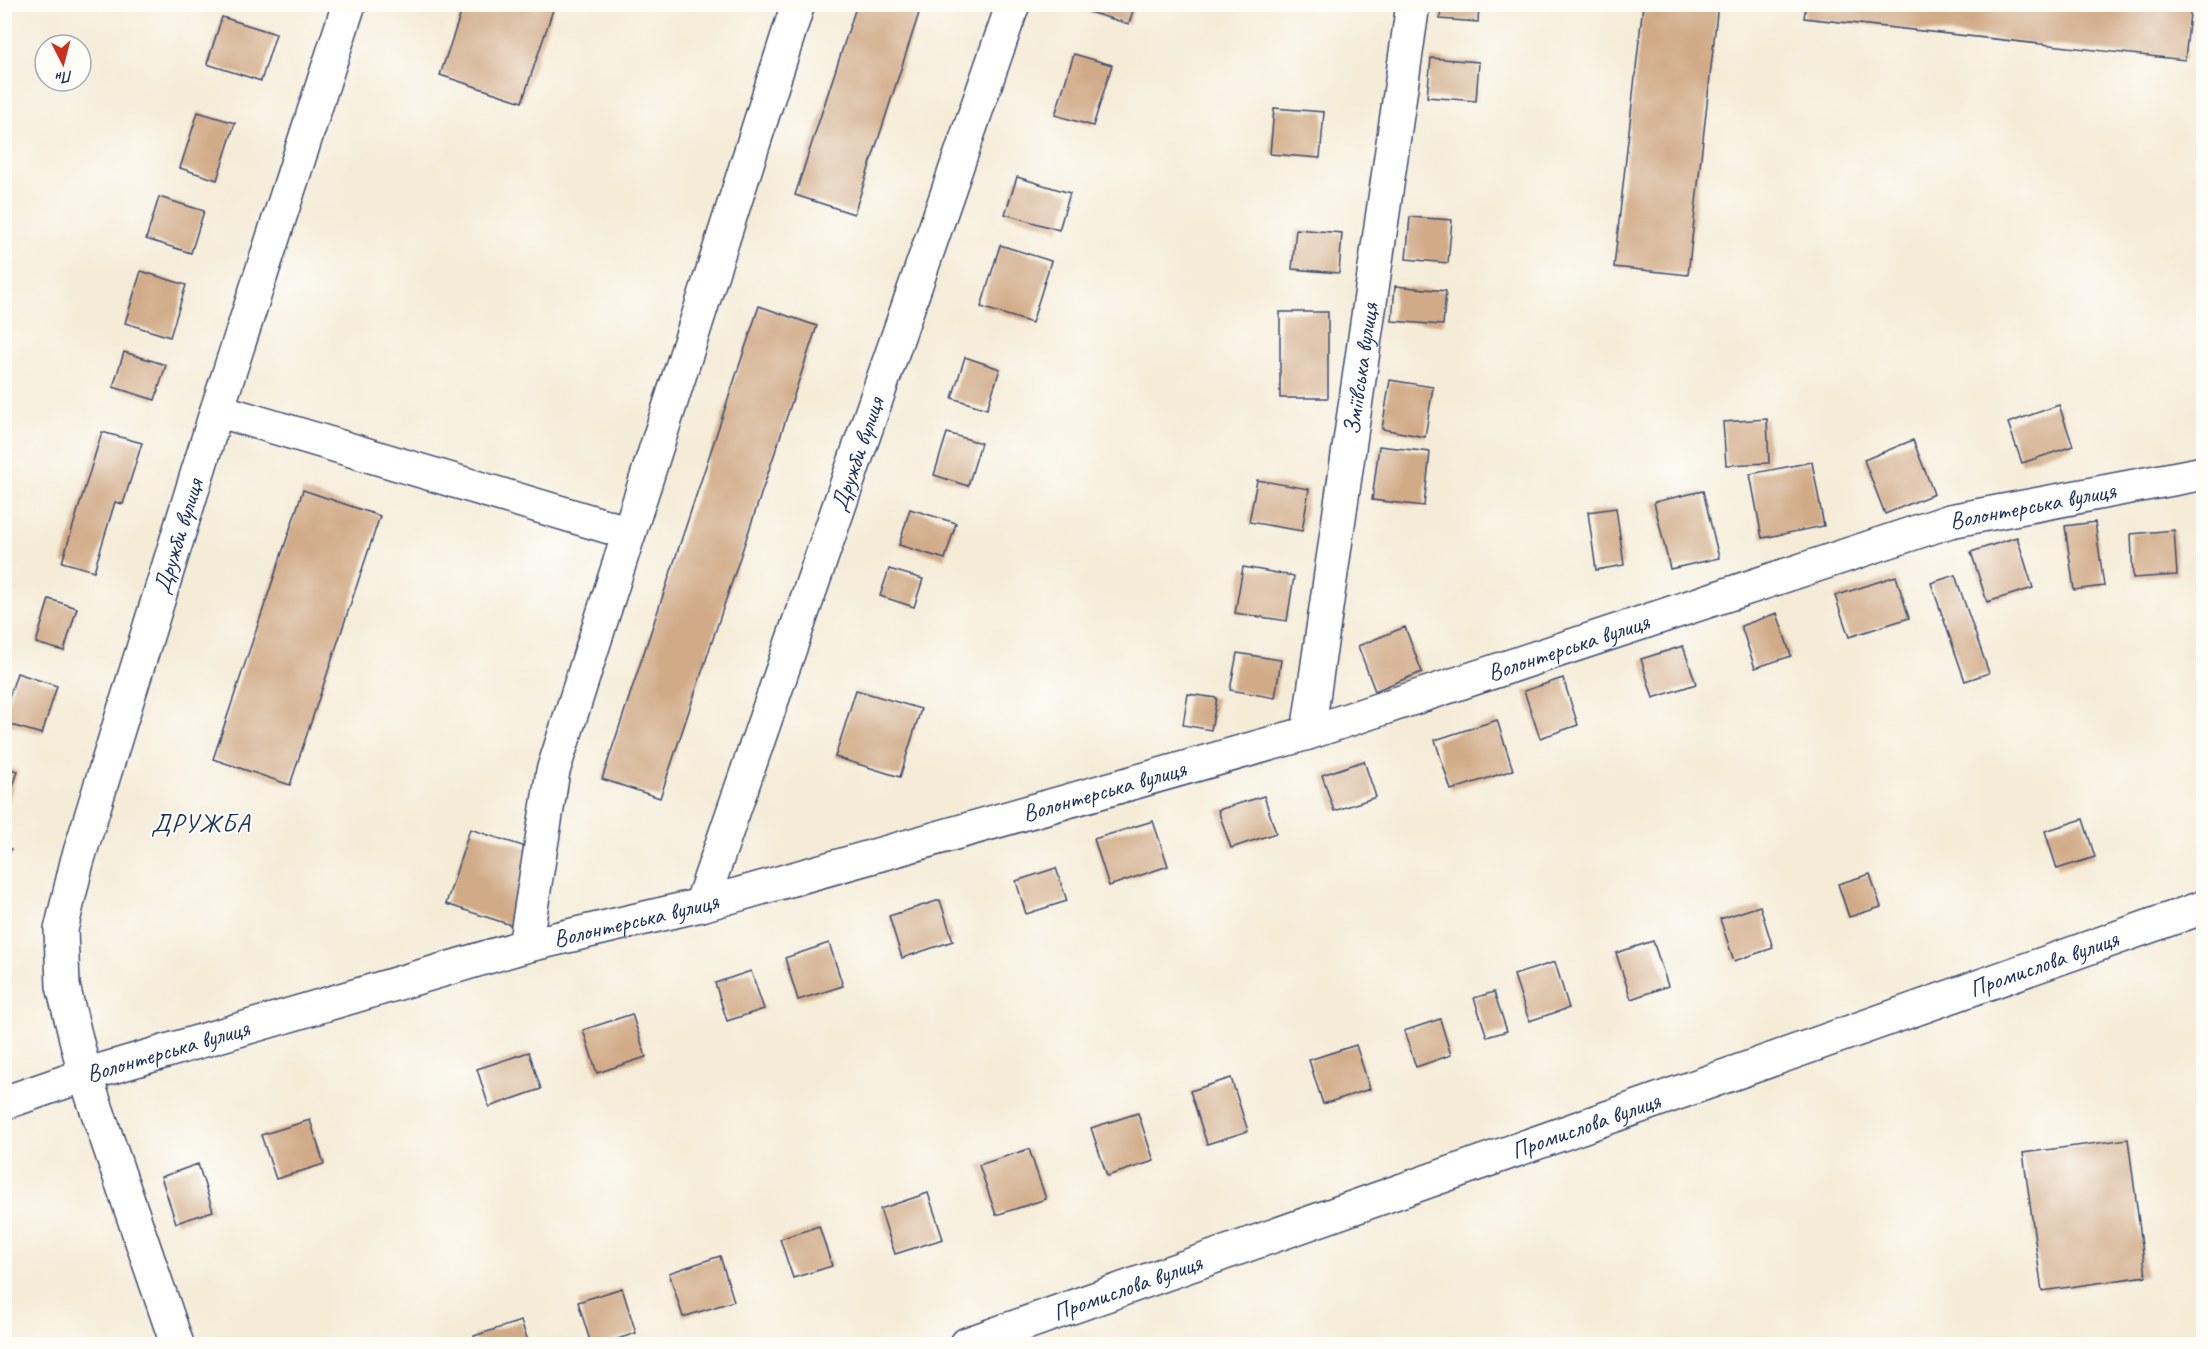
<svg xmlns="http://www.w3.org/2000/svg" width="2208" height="1349" viewBox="0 0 2208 1349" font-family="Caveat,sans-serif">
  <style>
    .building { fill: #d1ab88 }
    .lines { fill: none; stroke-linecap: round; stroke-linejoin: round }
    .street-casing { stroke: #3c4b70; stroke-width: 36 }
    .secondary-casing { stroke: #3c4b70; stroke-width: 36 }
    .street { stroke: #fff; stroke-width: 33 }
    .secondary { stroke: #fff; stroke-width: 33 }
    .labels { text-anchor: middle; stroke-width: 4.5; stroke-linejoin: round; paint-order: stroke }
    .street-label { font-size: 24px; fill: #1b2f5e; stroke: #fdfcf7 }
    .neighbourhood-label { font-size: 26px; letter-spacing: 1.5px; fill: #1b2f5e; stroke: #fdfcf7 }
  </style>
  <rect width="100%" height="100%" fill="#fdfcf7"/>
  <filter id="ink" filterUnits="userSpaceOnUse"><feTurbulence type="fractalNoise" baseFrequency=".0167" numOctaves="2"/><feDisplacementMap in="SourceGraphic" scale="12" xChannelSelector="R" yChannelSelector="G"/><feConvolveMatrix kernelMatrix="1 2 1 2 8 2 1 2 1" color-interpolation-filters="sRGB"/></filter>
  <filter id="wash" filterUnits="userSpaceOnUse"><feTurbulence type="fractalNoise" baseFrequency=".008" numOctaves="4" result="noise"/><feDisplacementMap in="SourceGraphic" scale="24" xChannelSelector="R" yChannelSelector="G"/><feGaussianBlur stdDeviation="1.35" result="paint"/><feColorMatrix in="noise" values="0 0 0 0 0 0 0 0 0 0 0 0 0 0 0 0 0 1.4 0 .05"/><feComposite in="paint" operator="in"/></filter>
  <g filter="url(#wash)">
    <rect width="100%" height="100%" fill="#f5ecd8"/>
    <g id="blocks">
      <path class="building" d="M464 4H555L522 102 440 75Z
        M857 4H922L854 214 795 195Z
        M1081 4H1135L1129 24 1079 9Z
        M1441 4H1479L1478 22 1440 19Z
        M1643 4H1718L1688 275 1614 267Z
        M1806 4H2191L2185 60 1804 18Z
        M222 17 276 34 261 81 207 64Z
        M1074 54 1112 65 1093 126 1055 115Z
        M1431 58 1479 62 1476 101 1427 97Z
        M1274 108 1324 112 1320 158 1270 154Z
        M198 112 235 123 217 180 180 168Z
        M1017 177 1070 193 1059 230 1005 214Z
        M159 197 204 211 191 253 146 239Z
        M1410 217 1452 220 1448 263 1406 259Z
        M1296 229 1342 233 1339 273 1292 269Z
        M1000 245 1051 261 1032 323 981 307Z
        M141 271 186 285 170 337 125 323Z
        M1395 286 1446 291 1443 325 1392 321Z
        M759 306 817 326 660 798 602 779Z
        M1280 312H1328V398H1280Z
        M124 352 166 365 155 400 113 387Z
        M965 357 1000 369 987 409 952 398Z
        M1390 380 1433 387 1425 437 1382 429Z
        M2059 405 2073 446 2022 463 2008 423Z
        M1767 419 1769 463 1726 465 1723 422Z
        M102 432 142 443 123 504 115 502 94 571 62 562Z
        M947 433 981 443 968 486 934 475Z
        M1913 440 1934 494 1885 514 1864 460Z
        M1379 446 1430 452 1424 506 1372 500Z
        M1812 462 1824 526 1762 538 1750 474Z
        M1257 480 1309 489 1302 531 1249 522Z
        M303 490 380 516 290 785 213 759Z
        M1703 491 1719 558 1670 569 1654 502Z
        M1616 508 1624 565 1596 570 1588 512Z
        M910 509 956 523 945 559 899 545Z
        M2095 522 2104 586 2074 590 2065 526Z
        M2174 530 2177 575 2133 578 2131 534Z
        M2017 537 2033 588 1987 602 1971 552Z
        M1243 567 1294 576 1287 621 1235 613Z
        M889 569 923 579 914 607 880 596Z
        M1955 575 1989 673 1965 681 1931 583Z
        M1896 576 1909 618 1849 637 1835 596Z
        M49 599 77 608 64 651 36 643Z
        M1777 613 1791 656 1755 668 1741 626Z
        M1405 627 1422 672 1375 691 1358 646Z
        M1683 646 1696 684 1653 698 1641 659Z
        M1237 653 1281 660 1275 698 1230 690Z
        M17 673 57 686 42 734 4 723V713Z
        M1563 678 1578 725 1540 738 1524 691Z
        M856 690 921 709 900 777 835 757Z
        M1188 694 1217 698 1211 730 1183 725Z
        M1497 720 1513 770 1451 790 1435 740Z
        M1364 761 1376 797 1334 811 1322 775Z
        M4 767 18 771 5 812H4Z
        M1264 796 1276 833 1231 848 1218 810Z
        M2083 819 2095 857 2057 869 2045 831Z
        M1153 821 1168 866 1109 886 1094 839Z
        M470 829 535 850 511 925 446 904Z
        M4 847 11 849 5 869H4Z
        M1056 868 1067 901 1026 914 1016 881Z
        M1870 874 1881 907 1849 917 1838 884Z
        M940 900 953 941 902 958 889 916Z
        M1760 906 1773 948 1734 961 1720 919Z
        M1653 941 1668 986 1631 999 1616 953Z
        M829 943 843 986 798 1000 785 958Z
        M1555 962 1569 1008 1529 1021 1514 975Z
        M751 971 764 1009 727 1021 715 983Z
        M1494 992 1507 1031 1487 1037 1474 998Z
        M632 1014 646 1057 597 1073 583 1030Z
        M1440 1019 1451 1055 1416 1067 1404 1031Z
        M1356 1045 1370 1089 1323 1104 1309 1060Z
        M529 1052 541 1089 489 1107 477 1069Z
        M1231 1078 1248 1131 1207 1144 1190 1091Z
        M1138 1113 1154 1161 1107 1176 1091 1128Z
        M310 1120 324 1164 276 1179 261 1135Z
        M2128 1139 2146 1276 2042 1291 2023 1153Z
        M1029 1149 1046 1199 996 1215 979 1165Z
        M198 1164 213 1211 176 1223 161 1177Z
        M928 1193 943 1239 895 1254 880 1209Z
        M819 1226 832 1266 793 1278 780 1239Z
        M720 1256 734 1301 683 1317 669 1273Z
        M622 1288 636 1333 602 1344H591L578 1302Z
        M521 1321 529 1344H477L474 1336Z"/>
    </g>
  </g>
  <g filter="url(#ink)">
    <use href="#blocks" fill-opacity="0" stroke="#3c4b70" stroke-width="1.5"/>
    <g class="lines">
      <g class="street-casing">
        <g id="street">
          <path d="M217 410 629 533"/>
          <path id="s1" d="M1308 733 1413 4"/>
          <path id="s2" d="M701 905 1013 4"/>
          <path d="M525 946 553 771 798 4"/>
          <path id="s3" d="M4 1103 85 1075 525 946 701 905 1308 733 1950 521 2204 473"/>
          <path id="s4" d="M177 1344 85 1075 63 986 61 930 77 862 217 410 349 4"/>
        </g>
      </g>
      <g class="secondary-casing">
        <g id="secondary">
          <path id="s5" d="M967 1344 2204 907"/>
        </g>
      </g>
      <use href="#street" class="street"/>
      <use href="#secondary" class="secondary"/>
    </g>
  </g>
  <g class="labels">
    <g class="street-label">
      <text dy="8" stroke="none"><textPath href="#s1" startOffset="368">Зміївська вулиця</textPath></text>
      <text dy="8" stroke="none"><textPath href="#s2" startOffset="477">Дружби вулиця</textPath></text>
      <text dy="8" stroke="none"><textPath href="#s3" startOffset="2116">Волонтерська вулиця</textPath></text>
      <text dy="8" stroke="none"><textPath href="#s4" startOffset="843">Дружби вулиця</textPath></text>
      <text dy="8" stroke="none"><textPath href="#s3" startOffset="1630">Волонтерська вулиця</textPath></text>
      <text dy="8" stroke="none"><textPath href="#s3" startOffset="1144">Волонтерська вулиця</textPath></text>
      <text dy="8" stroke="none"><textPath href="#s3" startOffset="658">Волонтерська вулиця</textPath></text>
      <text dy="8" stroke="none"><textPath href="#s5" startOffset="1142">Промислова вулиця</textPath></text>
      <text dy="8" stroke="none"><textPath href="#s3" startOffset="172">Волонтерська вулиця</textPath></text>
      <text dy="8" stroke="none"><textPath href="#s5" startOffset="656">Промислова вулиця</textPath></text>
      <text dy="8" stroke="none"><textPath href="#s5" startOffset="170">Промислова вулиця</textPath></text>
    </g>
    <g class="neighbourhood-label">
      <text x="201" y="832">ДРУЖБА</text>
    </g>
  </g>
  <rect width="2208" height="1349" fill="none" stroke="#fdfcf7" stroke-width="24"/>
  <g transform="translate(63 63) rotate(174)"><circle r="28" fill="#fdfcf7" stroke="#a3aaba" stroke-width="1.5"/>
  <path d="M0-4.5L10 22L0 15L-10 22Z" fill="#c8321e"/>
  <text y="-9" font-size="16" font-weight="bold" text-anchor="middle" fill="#1b2f5e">Пн</text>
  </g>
</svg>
